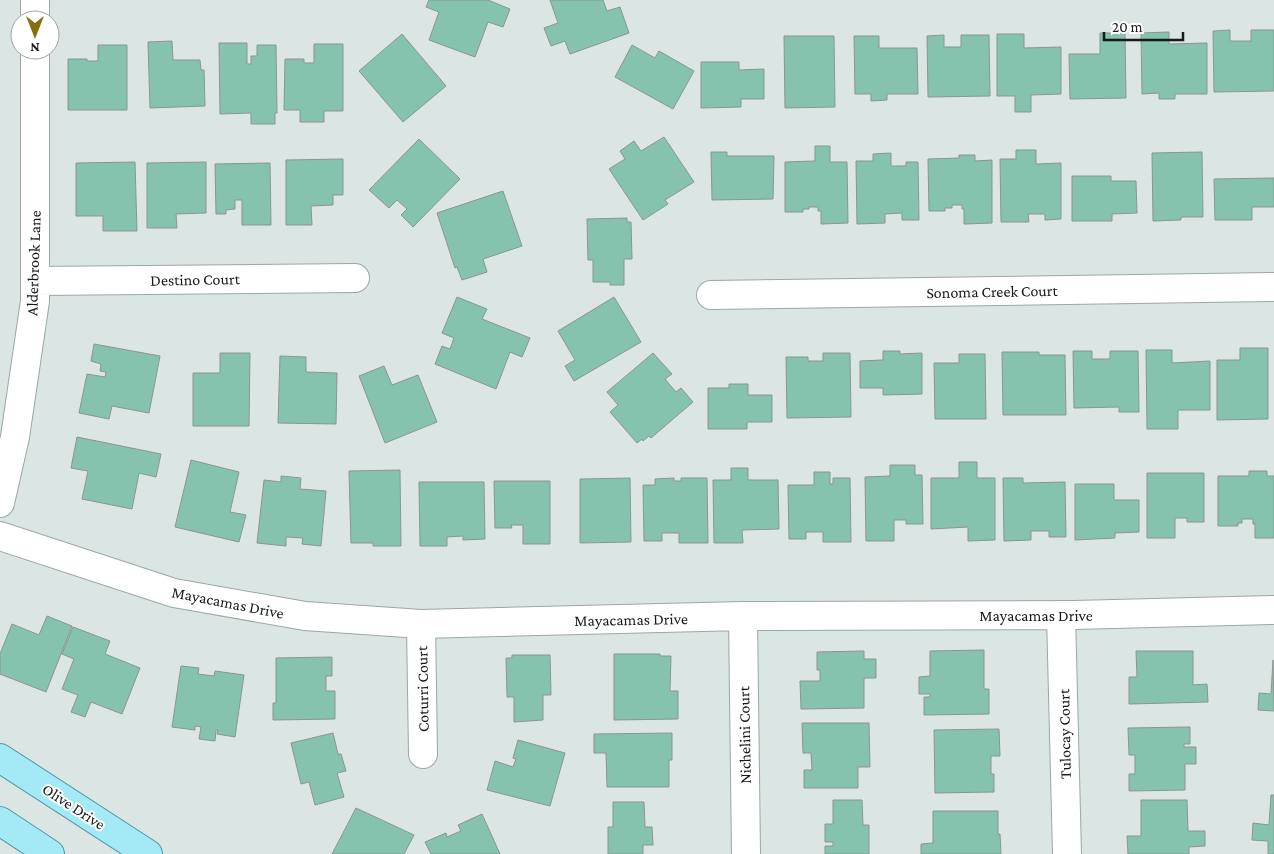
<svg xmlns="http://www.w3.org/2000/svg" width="1274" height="854" viewBox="0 0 1274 854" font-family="'Crimson Pro',serif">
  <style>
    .building { fill: #86c3af; stroke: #8b9591 }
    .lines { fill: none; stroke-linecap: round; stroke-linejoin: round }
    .minor-casing { stroke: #9ca7a6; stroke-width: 30 }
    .major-casing { stroke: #4b98a5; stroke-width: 30 }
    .minor { stroke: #fff; stroke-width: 28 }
    .major { stroke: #a4eaf6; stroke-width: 28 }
    .labels { text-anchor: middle; stroke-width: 4; stroke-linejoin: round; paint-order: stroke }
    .street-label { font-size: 16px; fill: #161a1a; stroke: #fff }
  </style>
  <rect width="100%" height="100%" fill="#dae5e4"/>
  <path class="building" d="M429 0H488L510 9 503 27 488 22 475 57 429 40 439 12 426 7Z
    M550 0H603L607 11 620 7 629 33 570 54 565 41 551 46 544 28 558 23Z
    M1230 30V41H1251V30H1274V91L1214 92 1213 31Z
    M1169 32V44L1207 43V94H1175V99H1159V93L1142 94 1141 33Z
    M1100 33H1125L1126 98 1070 99 1069 54H1100Z
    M402 34 446 86 403 122 359 71Z
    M997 34H1024V48L1061 47V94L1031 95V112H1015V96H997Z
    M944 35V47H961V35H989L990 96 928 97 927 36Z
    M784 36H834L835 107 785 108Z
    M854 36H879V48H917L918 94H887V100L871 101V94H855Z
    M172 41 173 60H200L201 70H204L205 106 150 108 148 42Z
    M219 43H247V64H251V56H257V45H276L277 113H275V124H251V113L220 114Z
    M314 44H343V111H324V122H300V110H284L285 59H304V63H314Z
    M98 45H127V110H68V59H87V61H98Z
    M632 45 655 58 659 51 694 71 673 109 615 77Z
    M701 62H739V70L764 69V99H741V107L701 108Z
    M664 137 694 182 665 200 668 204 643 220 609 169 625 159 620 151 634 141 641 151Z
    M419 139 460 179 413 227 401 215 407 209 397 200 389 208 369 190Z
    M815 146H830V162H847L848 223 821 224V211H818V207H809V209H803V212H785V162L815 161Z
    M1016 150H1036V164L1061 163V219L1045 220V214H1028L1029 222H1001L1000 159H1016Z
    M711 152H727V156H774L773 199 712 200Z
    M1202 152 1203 217H1181V220L1153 221 1152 153Z
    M891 153V166H906V162H918L919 220H902V213L885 214V223L857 224 856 161H873V154Z
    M959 155H975V161L992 160V223L964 224V209H962V205H952V208H945V211H929L928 159 959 158Z
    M343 159V195H333V205L311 206 312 225H286V160Z
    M135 162 137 231H103V216H76V163Z
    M206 162V213L176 214 177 228H147V163Z
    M270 163 271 225H242V200H235V209L226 210V214H216L215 164Z
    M1072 176H1111V181H1136L1137 213 1112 214V221H1072Z
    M1274 178V207H1252V220H1215L1214 179Z
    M503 191 522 246 483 259 487 272 462 280 457 267 455 268 437 213Z
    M627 218V222H631L632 259H624V285H610V282H593V260H588L587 219Z
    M457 297 487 309 482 319 530 338 522 357 510 352 496 389 435 364 442 346 450 349 454 338 442 333Z
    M614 297 641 342 574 381 565 366 575 360 558 331Z
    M94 344 160 356 149 413 112 406 109 419 79 413 87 374 105 377 106 372 100 371 101 364 91 361Z
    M1240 348H1268V419L1217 420V360H1240Z
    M1146 350H1172V363L1210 361V410H1178V429H1147Z
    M883 351H900V354L922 353V394L883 395V388H860V361L883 360Z
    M1073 351H1092V359H1110V351H1138L1139 412H1119V407L1074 408Z
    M1002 352H1039V355H1065L1066 415H1003Z
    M220 353H250L249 426H193V373H220Z
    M653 353 672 374 665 379 676 392 681 388 693 402 651 438 649 436 643 441 642 439 637 443 610 412 618 405 607 392Z
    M823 353H850L851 417 787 418 786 357H808V361H823Z
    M959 354H985L986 419H935L934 363H959Z
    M280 356 306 357V372L337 373 336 424 278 423Z
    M384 366 392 385 418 375 437 422 385 443 359 376Z
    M729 384H748V395H772V422H747V429H708V388H729Z
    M77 437 161 454 156 477 139 473 132 509 82 499 88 471 71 468Z
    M191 460 239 472 230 512 246 515 239 542 175 527Z
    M959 462H977V478H995V540L968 541V527L931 529V478H959Z
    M890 465H915V475H922L923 524H906V520H894V541H866L865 477 890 476Z
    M731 468H748V480H778L779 529 742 530 743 543H714L713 480H731Z
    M400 470 401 546H373V543H351L349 471Z
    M1249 471H1267V476H1274V538H1255V524H1253V519H1242V523H1238V526H1218V476H1249Z
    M814 472H830V484H833V478H850L851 542H823V532H806V539H789L788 485H814Z
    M1147 473H1204V522H1187V518H1175V538H1147Z
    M281 476 301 478 300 489 326 491 321 546 302 544 303 538 286 537V546L257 543 264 480 281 482Z
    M630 478 631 542 580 543V479Z
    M674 478V481H681V478H707L708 543H679V533H662V541H644L643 485H655V479Z
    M1003 478H1023V483L1065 482 1066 537H1049V531H1031V540L1004 541Z
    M494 481H550V544H523V525H511L512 528H495Z
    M419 482H484L485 539 463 540V536L447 537V546H420Z
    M1075 484H1114V500H1139V532L1115 533V538L1075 540Z
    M47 616 72 626 46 692 0 674V654L12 624 39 635Z
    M73 627 110 641 105 654 140 668 122 714 91 702 85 717 71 712 78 695 62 689 74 659 62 654Z
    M984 650V689H989V714L924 715V697H930V694H919V677L930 676V651Z
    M864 651V659H876V678H864V708L801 709 800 681H820V670H817V652Z
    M1136 651H1193V685L1207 684 1208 702 1129 704V677H1137Z
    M614 654H660V656H671L670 691H678V719L614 720Z
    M512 655H550L551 695H543V720L514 722V697H507L506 658H512Z
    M332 657V676H326V691H335V719L273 720V703H276V658Z
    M1273 660 1274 711 1258 710 1259 693 1271 694Z
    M181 666 199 668 198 674 214 676 215 671 244 675 235 737 217 734 218 730H216L215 741 199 739 201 727 195 726V730L172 727Z
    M802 723H869L870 767H858V788H804V770H812L811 753H803Z
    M1190 727V744H1184V747H1196V764H1185V790L1129 791V774H1135V755H1129L1128 728Z
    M999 729 1000 756H991V774H994V792L935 793 934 730Z
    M333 733 338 754H341L346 771 337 773 344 797 315 805 309 782 301 784 291 743Z
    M672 733V760H669V787H607L606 753H594V734Z
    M518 740 565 753 550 806 487 790 495 761 513 767 516 759 513 758Z
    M1271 795H1274V854H1268V841L1252 840 1253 823 1269 825Z
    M833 800H862L863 825H869V854H825V846H833V842H825V824H833Z
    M1141 800H1187L1188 831H1205V846L1189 847V854H1128L1127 836H1141Z
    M613 802H644L645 827H652L653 845H643V854H608V827H613Z
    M356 808 414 835 404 854H332Z
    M933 811H998V834H1000L1001 854H921V844L933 843Z
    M482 814 500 854H431L425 842 446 833 447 837 461 831 458 825Z"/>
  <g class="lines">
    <g class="minor-casing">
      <path id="minor" d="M35 0V20
        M35 281 355 278
        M711 295 1274 287
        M0 503 15 437 35 301V50
        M0 536 174 593 305 616 421 624 743 616 1074 615 1274 610
        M1061 615 1067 854
        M743 616 746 854
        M421 624 423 754"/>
    </g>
    <g class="major-casing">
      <path id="major" d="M0 758 148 854
        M0 821 50 854"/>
    </g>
    <use href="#minor" class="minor"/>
    <use href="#major" class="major"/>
  </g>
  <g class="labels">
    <g class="street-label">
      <text transform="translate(33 263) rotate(-88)" y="6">Alderbrook Lane</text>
      <text transform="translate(195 279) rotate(-1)" y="6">Destino Court</text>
      <text transform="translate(992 291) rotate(-1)" y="6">Sonoma Creek Court</text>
      <text transform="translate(228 602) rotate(11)" y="6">Mayacamas Drive</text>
      <text x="1036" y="621">Mayacamas Drive</text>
      <text transform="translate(631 619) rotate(-1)" y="6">Mayacamas Drive</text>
      <text transform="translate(422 689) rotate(-91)" y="6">Coturri Court</text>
      <text transform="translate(1064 734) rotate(-91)" y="6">Tulocay Court</text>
      <text transform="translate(744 735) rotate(-91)" y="6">Nichelini Court</text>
      <text transform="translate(74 806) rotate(33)" y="6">Olive Drive</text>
    </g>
  </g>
  <g transform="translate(35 35) rotate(180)"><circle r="24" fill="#ffffff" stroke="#a2a3a3"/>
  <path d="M0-4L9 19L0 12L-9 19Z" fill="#866f0f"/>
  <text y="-8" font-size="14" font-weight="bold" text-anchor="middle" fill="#161a1a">N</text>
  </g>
  <path d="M1104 32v8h79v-8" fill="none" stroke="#161a1a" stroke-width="2.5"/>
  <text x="1112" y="32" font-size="15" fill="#161a1a" stroke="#ffffff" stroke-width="4" paint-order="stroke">20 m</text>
</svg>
